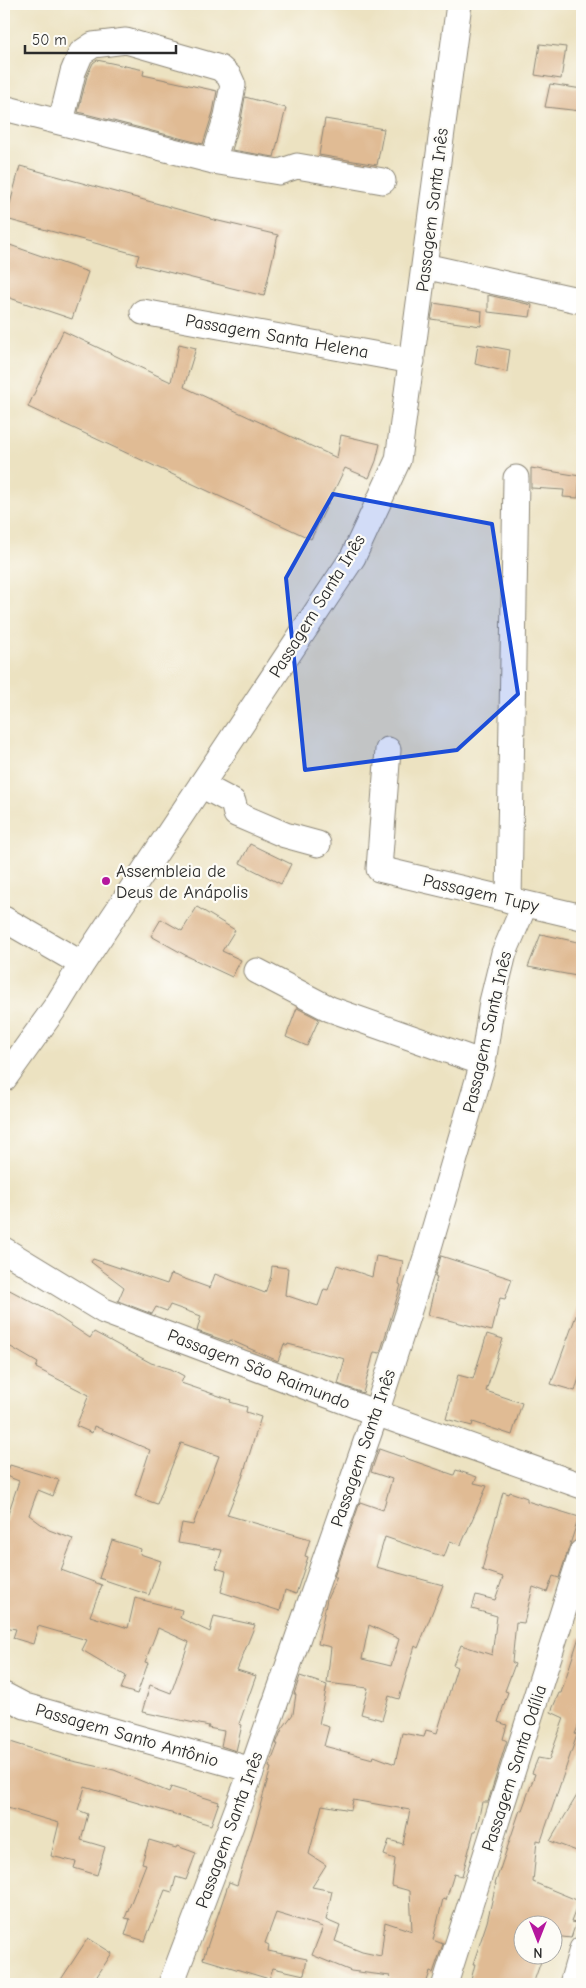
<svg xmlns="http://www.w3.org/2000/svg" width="586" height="1988" viewBox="0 0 586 1988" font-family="'Comic Neue',sans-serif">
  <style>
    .building { fill: #e0bb94; fill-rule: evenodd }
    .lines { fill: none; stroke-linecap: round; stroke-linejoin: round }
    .minor-casing { stroke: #8c8676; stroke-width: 27 }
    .minor { stroke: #fff; stroke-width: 25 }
    .marked { fill: #1d4ed8; fill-opacity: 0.2; stroke: #1d4ed8; stroke-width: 4; stroke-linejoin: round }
    .poi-dot { fill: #b5179e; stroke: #fdfcf7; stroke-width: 2 }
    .labels { text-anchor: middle; stroke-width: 4.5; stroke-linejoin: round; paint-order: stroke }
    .street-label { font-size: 18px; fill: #2b2b2b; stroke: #fdfcf7 }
    .poi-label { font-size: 18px; fill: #2b2b2b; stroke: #fdfcf7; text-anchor: start }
  </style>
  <rect width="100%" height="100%" fill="#fdfcf7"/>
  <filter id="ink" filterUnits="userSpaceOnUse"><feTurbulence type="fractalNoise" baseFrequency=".02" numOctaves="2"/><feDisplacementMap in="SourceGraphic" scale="10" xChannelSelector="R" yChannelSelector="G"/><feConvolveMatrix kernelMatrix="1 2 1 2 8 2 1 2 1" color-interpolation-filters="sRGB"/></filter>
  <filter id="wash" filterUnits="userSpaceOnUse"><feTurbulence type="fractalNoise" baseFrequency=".0096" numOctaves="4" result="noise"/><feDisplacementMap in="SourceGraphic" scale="20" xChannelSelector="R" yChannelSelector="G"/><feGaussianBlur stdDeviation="1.12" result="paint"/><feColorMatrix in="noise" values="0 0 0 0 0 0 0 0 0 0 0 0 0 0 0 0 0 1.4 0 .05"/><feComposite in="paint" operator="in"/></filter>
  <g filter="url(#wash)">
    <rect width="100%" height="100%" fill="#ece2c1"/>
    <g id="blocks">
      <path class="building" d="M540 44 566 47 561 79 535 75Z
        M97 60 144 70 143 75 217 91 213 112 203 144 78 112 87 76 93 63Z
        M550 84 582 89 581 111 545 107Z
        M245 97 286 108 274 157 232 150 241 120Z
        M325 119 384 129 377 165 319 155Z
        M20 166 210 218V219L278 235 264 296 136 264 139 255 6 219Z
        M4 243 88 272 72 319 4 296Z
        M488 295 532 305 530 317 488 312Z
        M434 303 482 311 481 326 431 319Z
        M63 331 171 382 179 344 196 348 184 387 337 458 341 435 380 444 376 461 369 478 345 468 311 539 28 407Z
        M478 344 510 350 507 372 475 364Z
        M531 468 580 476 578 498 563 497 564 490 531 488Z
        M250 844 291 864 281 884 240 863Z
        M197 907 235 930 222 951 241 960 232 977 187 956 151 936 161 919 182 931Z
        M541 934 582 943V977L528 967Z
        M297 1008 319 1019 307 1046 286 1037Z
        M376 1256 403 1261 399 1284 401 1285 380 1353 374 1352 363 1393 338 1384 345 1359 288 1344 287 1346 284 1344 278 1361 230 1340 229 1342 197 1331 201 1316 170 1305 167 1311 156 1307 152 1314 118 1301 124 1287 91 1262 93 1259 167 1284 171 1274 210 1288 215 1274 265 1293 271 1276 272 1266 288 1268 285 1295 318 1306 324 1289 328 1290 337 1265 372 1277Z
        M441 1256 512 1279 505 1299 500 1298 492 1331 428 1315 437 1277 435 1276Z
        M4 1287 51 1312 90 1338 94 1332 151 1363 171 1369 184 1376 181 1383 231 1400 230 1402 247 1407 246 1412 261 1417 242 1478 227 1515 310 1539 305 1556 308 1557 296 1594 285 1590 280 1611 221 1592 226 1571 216 1568 222 1550 178 1543 182 1523 193 1525 219 1456 181 1443 157 1504 135 1496 150 1450 94 1426 92 1433 76 1426 89 1395 36 1368 38 1363 4 1343Z
        M581 1302H582V1368L575 1391 551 1384Z
        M487 1334 503 1339 486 1391 522 1403 512 1435 473 1422 472 1426 446 1419 458 1375 473 1379Z
        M379 1449 454 1475 456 1470 477 1477 474 1483 487 1486 461 1545 450 1541 444 1557 385 1537 376 1567 443 1585 418 1648 415 1646 399 1699 389 1696 382 1720 361 1714 368 1688 327 1683 331 1647 318 1644 327 1599 337 1577H334L360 1502 383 1510 392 1479 371 1472ZM369 1625 399 1639 391 1666 362 1659Z
        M10 1465 59 1480 53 1496 38 1490 29 1515 49 1530 73 1539 61 1570 102 1585 90 1616 128 1628 135 1598 182 1610 180 1618 210 1632 214 1616 255 1625 237 1670 256 1676 239 1724 242 1725 236 1751 221 1746 224 1731 208 1728 209 1726 142 1712 150 1685 171 1693 189 1642 158 1628 145 1662 148 1663 137 1694 121 1689 126 1676 82 1650 87 1640 38 1626 33 1644 13 1638 16 1629 4 1627V1526L19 1481 6 1476Z
        M503 1492 509 1494 510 1492 527 1498V1501L579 1517 559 1578 553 1576 547 1592 533 1587 524 1623 516 1622 512 1662 515 1664 505 1691 508 1692 498 1722 507 1725 503 1739 507 1741 506 1743 488 1802H482L476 1831H474L462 1876 454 1874 446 1900 443 1899 433 1940 443 1944 433 1973 430 1972 426 1984H408L389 1980 390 1976 351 1971 312 1955 323 1927 276 1913 265 1943 269 1945 268 1951 307 1959 304 1975 273 1968 269 1979 203 1959 229 1882 237 1885 261 1806H260L271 1768 269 1767 278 1744H276L282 1729 293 1714 296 1694H294L300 1676 327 1685 319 1724 329 1727 324 1746 373 1759 374 1756 395 1764 402 1733 424 1737 426 1730 437 1733 457 1667 453 1665 461 1645 492 1655 497 1616 472 1609 476 1595 495 1600 503 1577 482 1570ZM353 1800 410 1810 403 1844 389 1840 384 1855 395 1859 392 1886 410 1891 412 1931 385 1922 381 1956 362 1952 335 1941 340 1926 326 1920 332 1891 312 1887 326 1865 309 1854 322 1805 351 1810Z
        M112 1540 141 1549 140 1554 161 1561 149 1595 99 1578Z
        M579 1637 582 1638V1717L575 1734 577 1735 541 1841 537 1840 533 1882 579 1901 571 1922 576 1923 571 1938 554 1936V1926H524V1956H547V1957L543 1956 533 1984H470L475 1964H473L487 1922 496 1884H495L520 1810H522L535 1774 532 1773 538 1758 549 1760 564 1718 551 1712 559 1693H561Z
        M4 1740 68 1760 114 1770 169 1792 171 1787 219 1802 211 1825 85 1787 78 1810 88 1814 81 1840 105 1847 97 1875 74 1868 76 1862 51 1856 59 1823 4 1807Z
        M582 1787V1853L550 1841Z
        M149 1840 176 1848 177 1846 196 1853 186 1880 176 1877 172 1892 165 1890 145 1941 125 1935 130 1919 125 1918 146 1864 142 1863Z
        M88 1938 112 1953 92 1984H58Z"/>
    </g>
  </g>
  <g filter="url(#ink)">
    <use href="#blocks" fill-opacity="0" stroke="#8c8676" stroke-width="1"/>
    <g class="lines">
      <g class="minor-casing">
        <path id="minor" d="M4 108 213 161 279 172 297 166 383 181
          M61 122 73 72 81 53 93 45 126 41 220 68 229 76 233 85 227 116 213 161
          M424 266 582 301
          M143 312 412 361
          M388 750 379 869 582 917
          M201 785 233 802 236 814 285 835 318 844
          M509 900 516 478
          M4 919 82 964
          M257 971 330 1009 483 1063
          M4 1079 57 1005 82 964 353 557 398 460 459 4
          M4 1250 104 1311 376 1413 582 1486
          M4 1695 25 1706 252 1770
          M171 1984 252 1770 376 1413 427 1254 483 1063 492 1002 504 953 525 904
          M445 1984 582 1552
          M572 1984 582 1949"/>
      </g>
      <use href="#minor" class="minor"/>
    </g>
  </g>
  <path class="marked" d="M333 494 492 524 518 694 457 750 305 770 286 578Z"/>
  <circle class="poi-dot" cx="106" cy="881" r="5"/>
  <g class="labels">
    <g class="street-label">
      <text transform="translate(432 210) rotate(-83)" y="6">Passagem Santa Inês</text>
      <text transform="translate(277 336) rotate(10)" y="6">Passagem Santa Helena</text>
      <text transform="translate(317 606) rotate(-58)" y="6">Passagem Santa Inês</text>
      <text transform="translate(481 893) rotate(13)" y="6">Passagem Tupy</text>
      <text transform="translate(487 1032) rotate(-77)" y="6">Passagem Santa Inês</text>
      <text transform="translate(259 1369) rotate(21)" y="6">Passagem São Raimundo</text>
      <text transform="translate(363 1448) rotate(-71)" y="6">Passagem Santa Inês</text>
      <text transform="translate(127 1735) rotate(16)" y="6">Passagem Santo Antônio</text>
      <text transform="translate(514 1768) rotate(-72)" y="6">Passagem Santa Odília</text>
      <text transform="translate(229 1830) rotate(-70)" y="6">Passagem Santa Inês</text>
    </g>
    <g class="poi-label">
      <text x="116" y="877">Assembleia de<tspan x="116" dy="21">Deus de Anápolis</tspan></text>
    </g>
  </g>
  <rect width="586" height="1988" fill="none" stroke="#fdfcf7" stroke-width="20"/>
  <g transform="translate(538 1940) rotate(180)"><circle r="24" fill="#fdfcf7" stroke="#a9a8a5"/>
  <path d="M0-4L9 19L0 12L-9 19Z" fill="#b5179e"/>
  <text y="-8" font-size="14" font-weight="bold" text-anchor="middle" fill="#2b2b2b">N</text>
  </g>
  <path d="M25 45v8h151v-8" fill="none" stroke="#2b2b2b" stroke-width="2.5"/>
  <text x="32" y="45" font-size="15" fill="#2b2b2b" stroke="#fdfcf7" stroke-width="4" paint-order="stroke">50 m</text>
</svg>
